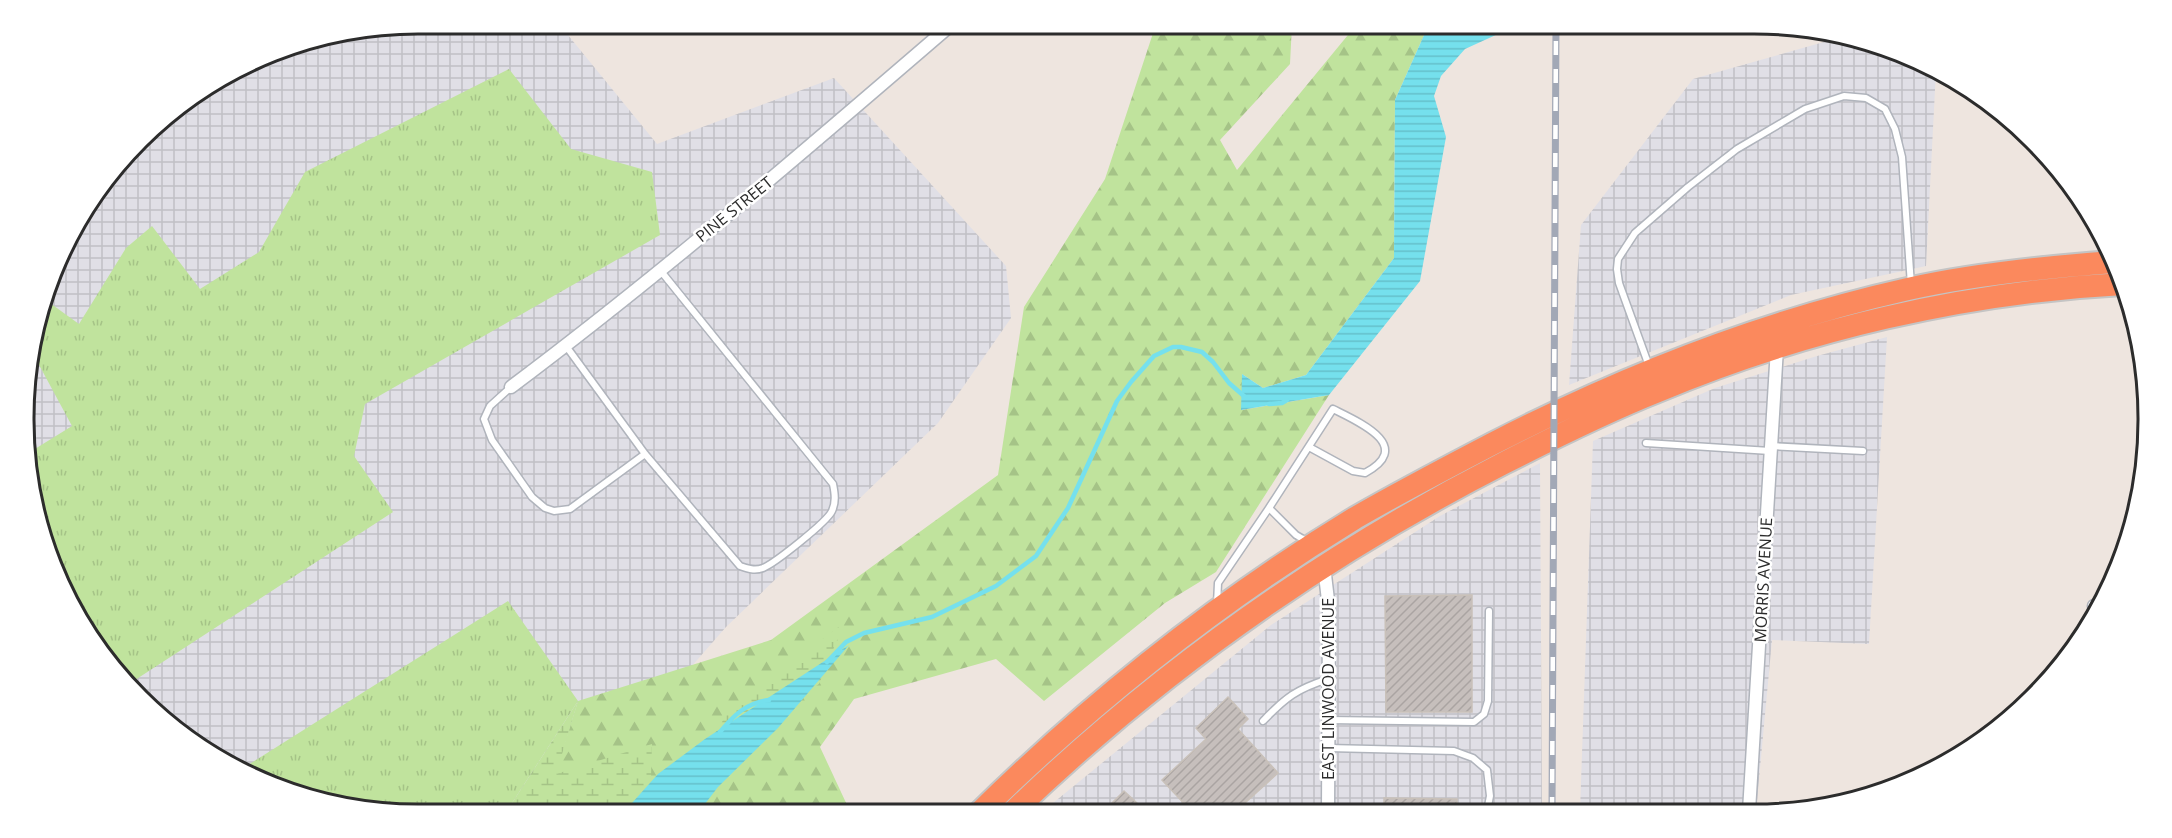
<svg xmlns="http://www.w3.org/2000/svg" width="2172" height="838" viewBox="0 0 2172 838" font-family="'Open Sans',sans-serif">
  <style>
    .industrial { fill: url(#industrial-grid) }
    .grass { fill: url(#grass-tufts) }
    .forest { fill: url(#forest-firs) }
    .wetland { fill: url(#wetland-marsh) }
    .water { fill: url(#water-rules) }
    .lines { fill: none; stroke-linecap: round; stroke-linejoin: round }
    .stream { stroke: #75e0ed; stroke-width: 4.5 }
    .building { fill: url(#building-hatch); stroke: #c9c1b9; stroke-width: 1.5 }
    .lane-casing { stroke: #b0b4bc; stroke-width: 9 }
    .street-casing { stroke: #b0b4bc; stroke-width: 15 }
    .highway-casing { stroke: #c4c4c4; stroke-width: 26 }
    .lane { stroke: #fff; stroke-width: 6 }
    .street { stroke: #fff; stroke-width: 12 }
    .highway { stroke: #fb895d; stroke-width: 22 }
    .rail-casing { stroke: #a2a8b6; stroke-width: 7 }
    .rail { stroke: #fff; stroke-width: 4.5; stroke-dasharray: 14; stroke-linecap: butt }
    .labels { text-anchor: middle; stroke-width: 5; stroke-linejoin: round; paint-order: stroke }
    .street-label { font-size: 16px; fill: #2c2c2c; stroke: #fff }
    .rim { fill: none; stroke: #2c2c2c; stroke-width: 3 }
  </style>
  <defs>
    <pattern id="industrial-grid" width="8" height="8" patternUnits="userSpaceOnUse" patternTransform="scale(1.5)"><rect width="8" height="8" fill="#e0dfe6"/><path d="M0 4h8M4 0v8" fill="none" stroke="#c0c0c5"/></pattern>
    <pattern id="grass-tufts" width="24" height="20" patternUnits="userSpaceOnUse" patternTransform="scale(1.5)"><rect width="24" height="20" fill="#c0e39d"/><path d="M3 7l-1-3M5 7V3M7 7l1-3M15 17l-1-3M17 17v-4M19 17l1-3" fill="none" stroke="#a5c387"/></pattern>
    <pattern id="forest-firs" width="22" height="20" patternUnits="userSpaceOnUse" patternTransform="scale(1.5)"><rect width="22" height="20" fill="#c0e39d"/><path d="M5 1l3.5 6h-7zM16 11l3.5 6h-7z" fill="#a5c387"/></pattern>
    <pattern id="wetland-marsh" width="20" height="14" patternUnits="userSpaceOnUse" patternTransform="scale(1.5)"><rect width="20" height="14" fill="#c0e39d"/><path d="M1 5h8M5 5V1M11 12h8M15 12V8" fill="none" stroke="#a5c387"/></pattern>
    <pattern id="water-rules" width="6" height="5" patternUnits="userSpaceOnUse" patternTransform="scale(1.5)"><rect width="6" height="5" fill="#75e0ed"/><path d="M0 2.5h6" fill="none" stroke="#65c0cb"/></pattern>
    <pattern id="building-hatch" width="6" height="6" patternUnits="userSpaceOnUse" patternTransform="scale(1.5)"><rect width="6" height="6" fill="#c6bfbc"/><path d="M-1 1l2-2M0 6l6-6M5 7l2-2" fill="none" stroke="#aaa4a2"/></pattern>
  </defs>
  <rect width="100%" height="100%" fill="#eee5df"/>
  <path class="industrial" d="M419 24H559L657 144 834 78 1006 266 1011 318 938 423 726 627 621 747 577 814H419L316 800 245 773 179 733 90 638 54 570 32 496 27 367 45 292 77 222 159 122 222 77 292 45Z
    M1845 36 1856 38 1928 65 1936 70 1926 266 1791 295 1569 385 1581 225 1693 79Z
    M1887 337 1869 644 1772 640 1756 811H1580L1593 441 1715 388 1817 356Z
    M1540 463 1542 811 1042 812 1271 625 1440 516Z"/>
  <path class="grass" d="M509 69 571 149 652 172 660 235 365 404 354 456 393 512 132 682 90 638 54 570 32 496 30 452 72 426 31 350 43 298 79 324 126 248 152 226 200 289 259 252 305 172Z
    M508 601 578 701 505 814H419L316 800 240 770Z"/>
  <path class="forest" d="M1156 24H1292L1290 64 1220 140 1237 170 1357 24H1429L1395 100 1394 258 1306 375 1263 388 1242 374V410L1329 395 1216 572 1165 603 1044 701 996 659 854 699 820 747 848 807 845 813H682L843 624 665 813 555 774 578 701 771 640 998 475 1024 307 1105 179Z"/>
  <path class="wetland" d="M844 623 819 684 731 743 682 813H665L732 706Z
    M578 701 556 774 652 744 650 813 505 814Z"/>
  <path class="water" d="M1429 24H1607L1600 33 1535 31 1498 34 1465 49 1441 76 1434 96 1446 137 1420 281 1329 395 1241 410 1242 374 1263 388 1306 375 1394 258 1395 100Z
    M849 645 778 728 718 787 698 813H623L658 774 705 739Z"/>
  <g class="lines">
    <path class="stream" d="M1269 404 1282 403 1287 400
      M827 662 846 642 864 633 932 617 996 586 1036 556 1068 508 1117 401 1131 382 1154 356 1173 347H1181L1202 352 1213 362 1229 383 1245 397
      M720 732C734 715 746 703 769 700"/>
  </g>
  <path class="building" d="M1472 595V712H1386L1385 596Z
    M1228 697 1248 719 1238 729 1278 773 1235 812H1192L1162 780 1206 739 1196 728Z
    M1124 791 1138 804 1130 812H1103Z
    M1384 798 1457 799V811L1384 812Z"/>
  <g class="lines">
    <g class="lane-casing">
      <path id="lane" d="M566 346 645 454 740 566C748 569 755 571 763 568 775 563 827 522 832 511 836 502 835 494 833 484L660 270
        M1649 366 1619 283 1617 269 1618 259 1635 233 1688 187 1737 149 1805 109 1844 96 1866 98 1885 109 1895 129 1902 157 1911 285
        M511 387 490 406 484 419 492 440 532 497 545 508 554 511 570 509 645 454
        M1646 443 1770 451
        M1771 446 1863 451
        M1269 508 1333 409C1359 422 1415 446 1365 473L1353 471 1309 447
        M1217 604 1218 583 1269 508 1296 535 1308 542
        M1328 720 1474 722 1484 714 1488 701 1489 611
        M1263 721C1286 697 1297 689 1328 679
        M1328 748 1454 751 1473 758 1487 770 1490 796 1487 811"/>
    </g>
    <g class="street-casing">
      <path id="street" d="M511 387C663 273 808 148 952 24
        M1324 566 1329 609 1328 812
        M2094 606H2096
        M1749 811 1777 348"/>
    </g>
    <g class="highway-casing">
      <path id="highway" d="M979 813C1093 701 1219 601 1355 518 1400 492 1446 468 1492 444 1626 375 1761 322 1908 289 1975 274 2045 267 2113 262
        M1012 813C1158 672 1324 555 1504 463 1555 437 1605 412 1658 391 1803 330 1966 292 2123 284"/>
    </g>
    <use href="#lane" class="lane"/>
    <use href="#street" class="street"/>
    <use href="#highway" class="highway"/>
    <g class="rail-casing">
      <path id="rail" d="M1552 811 1556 24"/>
    </g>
    <use href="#rail" class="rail"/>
  </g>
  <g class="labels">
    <g class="street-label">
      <text transform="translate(734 209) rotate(-39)" y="6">PINE STREET</text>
      <text transform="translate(1763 580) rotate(-87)" y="6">MORRIS AVENUE</text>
      <text transform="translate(1328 689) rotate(-90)" y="6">EAST LINWOOD AVENUE</text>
    </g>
  </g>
  <path d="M0 0H2172V838H0ZM418 34H1754A384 384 0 0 1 2138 418V420A384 384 0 0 1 1754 804H418A384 384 0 0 1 34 420V418A384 384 0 0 1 418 34Z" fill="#fff" fill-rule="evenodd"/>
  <path class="rim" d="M418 34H1754A384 384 0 0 1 2138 418V420A384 384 0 0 1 1754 804H418A384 384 0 0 1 34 420V418A384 384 0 0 1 418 34Z"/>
</svg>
